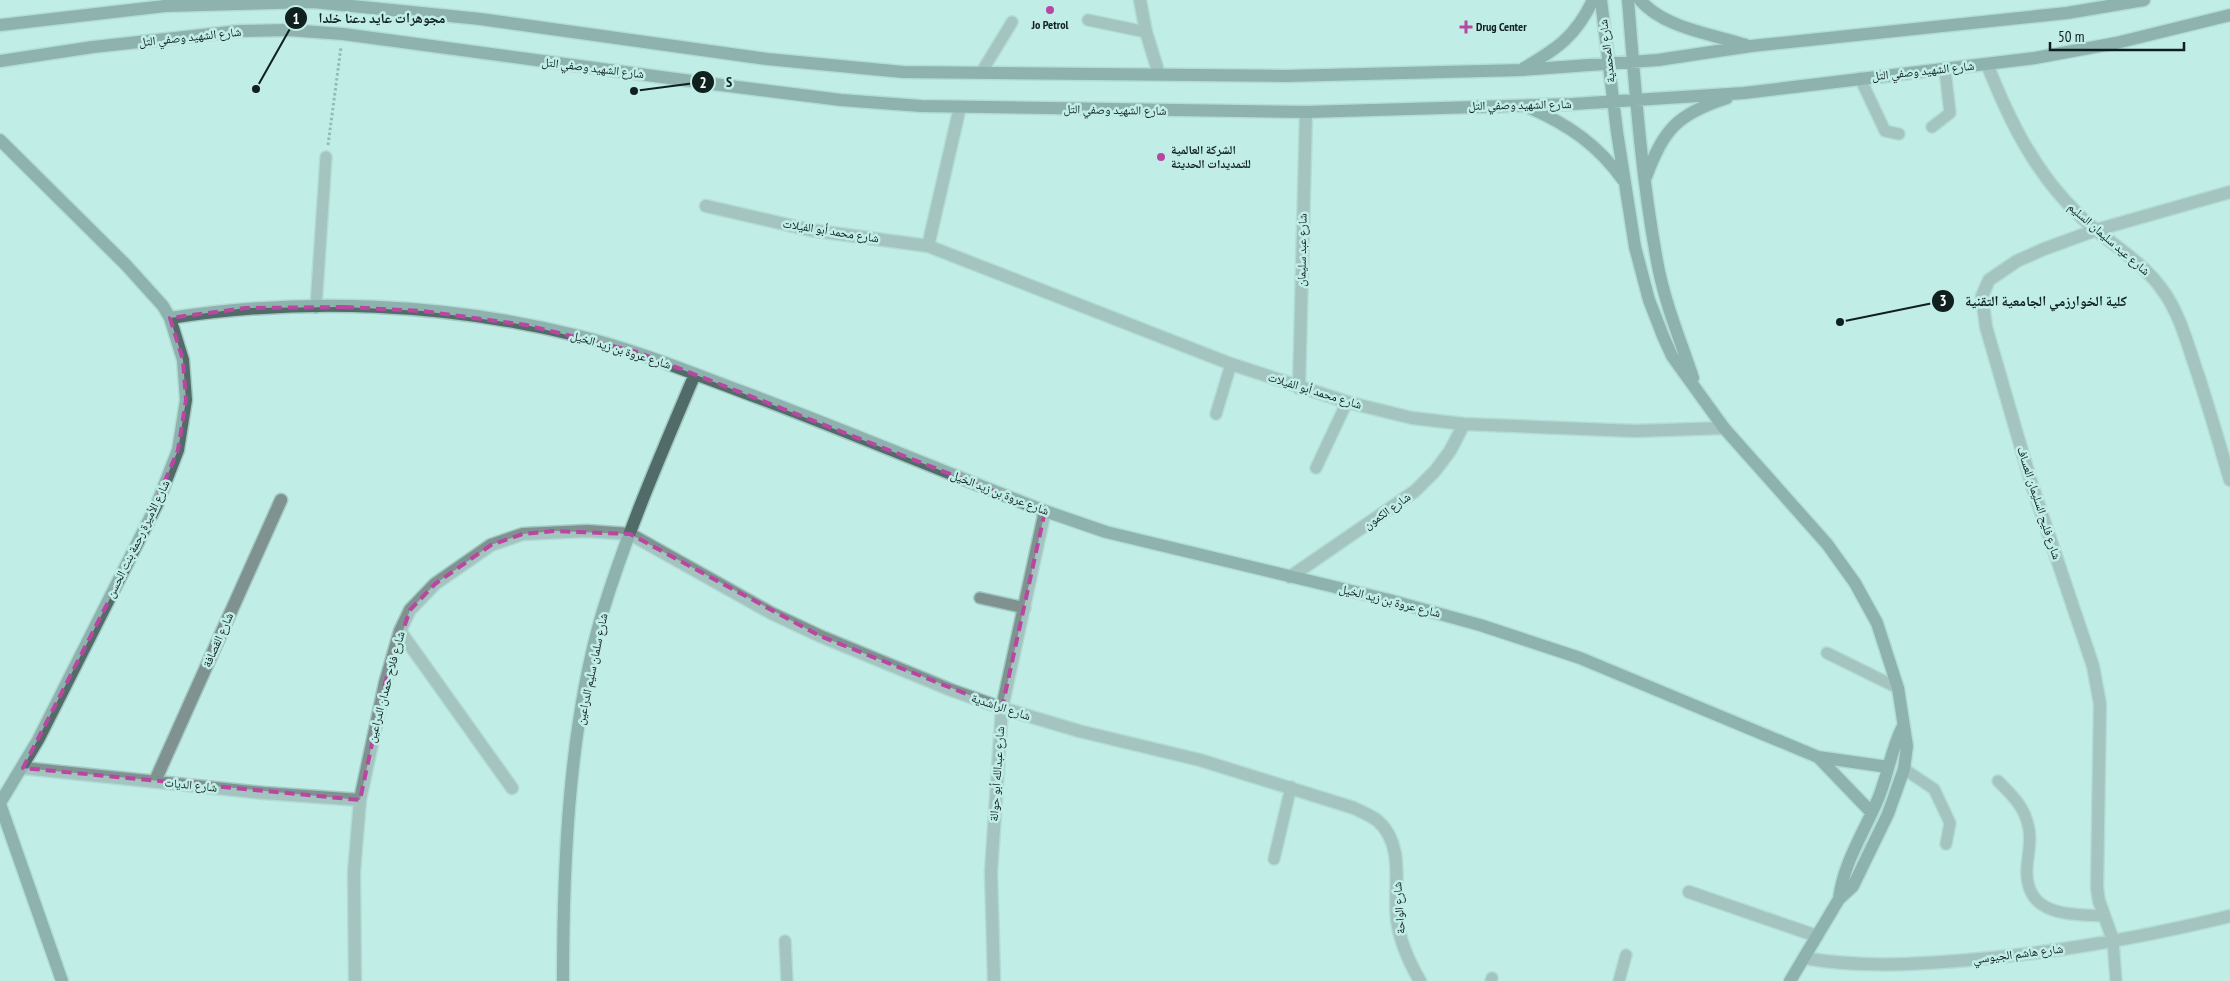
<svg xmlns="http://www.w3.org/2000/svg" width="2230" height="981" viewBox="0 0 2230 981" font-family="'PT Sans Narrow','Noto Naskh Arabic',sans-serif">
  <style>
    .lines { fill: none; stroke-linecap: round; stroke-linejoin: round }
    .lane-casing { stroke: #a1c8c3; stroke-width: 14 }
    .street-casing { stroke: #a1c8c3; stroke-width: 15 }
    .secondary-casing { stroke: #a1c8c3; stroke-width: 15 }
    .path { stroke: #607d79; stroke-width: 3; stroke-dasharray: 2.5 2.5; stroke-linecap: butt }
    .lane { stroke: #80928f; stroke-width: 11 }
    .street { stroke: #80928f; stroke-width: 12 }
    .secondary { stroke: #516b68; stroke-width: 12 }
    .marked { fill: none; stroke: #b946a0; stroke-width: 4; stroke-dasharray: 10 6; stroke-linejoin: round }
    .poi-dot { fill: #b946a0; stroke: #c1ede7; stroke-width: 2 }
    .labels { text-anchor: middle; stroke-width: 5; stroke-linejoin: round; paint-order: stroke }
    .poi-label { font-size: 12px; font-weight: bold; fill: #0f201e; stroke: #c1ede7; text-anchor: start }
    .street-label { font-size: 12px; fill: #0f201e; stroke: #c1ede7 }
    .leader { fill: none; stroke: #0f201e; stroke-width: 2 }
    .callout-dot { fill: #0f201e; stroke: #c1ede7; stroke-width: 2 }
    .mark-label { font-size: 15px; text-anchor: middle; font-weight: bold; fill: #fff }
    .callout-label { font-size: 14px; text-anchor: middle; font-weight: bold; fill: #0f201e; stroke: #c1ede7; stroke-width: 5; stroke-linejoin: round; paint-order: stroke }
  </style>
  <rect width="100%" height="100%" fill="#c1ede7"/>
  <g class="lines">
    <g class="lane-casing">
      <path id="lane" d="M1088 20 1146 32
        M981 73 1012 22
        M1860 78 1885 131 1899 134
        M1932 127 1950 113 1945 70
        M316 307 326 157
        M1216 414 1231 364
        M1316 468 1347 402
        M980 598 1025 608
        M1827 653 1898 688
        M1904 769 1934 789 1950 823 1946 844
        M1998 781C2011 794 2024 806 2028 825 2032 837 2028 854 2027 867 2024 916 2067 914 2104 916
        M1274 859 1291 787
        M2113 940 2116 981
        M785 941 787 981
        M1491 981 1492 978
        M1619 981 1626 955"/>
    </g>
    <g class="street-casing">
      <path id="street" d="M1140 0 1146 32 1159 74
        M1987 64C2009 120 2035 173 2079 215 2105 241 2139 258 2161 288 2177 309 2185 335 2193 360 2207 400 2218 440 2230 480
        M706 206 810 230 928 246 1231 364 1347 402 1412 418 1464 424 1635 431 1724 428
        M928 246 960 107
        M1299 388 1306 112
        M1290 577 1415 491 1435 471 1450 451 1464 424
        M400 631 512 788
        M23 768 264 793 360 800
        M155 781 281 500
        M1689 892 1817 936
        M2113 940 2099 901 2097 888 2100 704 2093 666 2031 482 1986 327 1982 296 1989 280 2017 261 2044 249 2096 230 2230 192
        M1804 958C1855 967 1904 965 1956 961 2048 954 2140 938 2230 916
        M355 981 354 872 360 800 385 683 400 631 410 610 435 584 491 545 523 534 587 531 630 534 771 613 820 636 951 690 1002 708 1079 731 1200 760 1354 808C1362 812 1372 816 1378 821 1406 846 1393 889 1397 920 1400 943 1409 962 1420 981
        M994 981 991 872 1002 708 1045 511"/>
    </g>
    <g class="secondary-casing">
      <path id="secondary" d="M1601 0 1617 132 1635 247 1649 300 1663 336 1672 356 1724 428 1827 544 1855 583 1877 623 1898 688 1907 746 1904 769 1888 814 1853 886 1839 899 1790 981
        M1628 0C1635 87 1641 175 1657 261 1664 301 1680 339 1693 378
        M1640 0C1664 28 1712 34 1746 45
        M0 25 165 6 313 2 480 19 767 59 903 72 1285 76 1522 70 1658 60 1751 46 2067 13 2144 0
        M0 61 93 47 239 31 288 30 343 34 713 84 841 100 921 106 1306 112 1573 104 1744 93 2035 58 2116 43 2230 15
        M1524 68C1557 49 1576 36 1593 0
        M1530 108C1569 125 1598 145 1623 180
        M0 140 126 265 163 306 170 318 183 360 186 400 178 450 157 504 38 740 0 803
        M1646 177C1664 129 1677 114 1727 98
        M170 318C304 297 447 303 579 336 636 350 689 372 743 392 845 430 944 472 1045 511L1106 532 1389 600 1480 625 1580 658 1818 757 1888 767
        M1818 757 1871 812
        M0 804 62 981
        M1839 899C1843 864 1864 832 1878 799 1888 775 1891 749 1903 726
        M563 981C563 863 569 727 602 614 627 532 662 452 695 374"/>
    </g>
    <path class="path" d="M328 145 341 47"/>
    <use href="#lane" class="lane"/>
    <use href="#street" class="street"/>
    <use href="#secondary" class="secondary"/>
  </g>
  <path d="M0 0H2230V981H0ZM344 307 422 311 526 325 637 352 1045 511 1002 708 820 636 630 534 554 531 523 534 491 545 435 584 410 610 385 683 360 800 23 768 140 540 178 450 186 400 183 360 170 318 246 308Z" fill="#c1ede7" fill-opacity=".55" fill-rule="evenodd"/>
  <path class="marked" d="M344 307 422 311 526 325 637 352 1045 511 1002 708 820 636 630 534 554 531 523 534 491 545 435 584 410 610 385 683 360 800 23 768 140 540 178 450 186 400 183 360 170 318 246 308Z"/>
  <g class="poi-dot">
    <circle cx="1050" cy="10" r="5"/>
    <path d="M1463.5 19.5h5v5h5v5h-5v5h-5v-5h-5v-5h5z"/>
    <circle cx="1161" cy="157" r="5"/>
  </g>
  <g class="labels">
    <g class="poi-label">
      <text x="1050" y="29" text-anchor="middle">Jo Petrol</text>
      <text x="1476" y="31">Drug Center</text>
      <text x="1171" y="154">الشركة العالمية<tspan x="1171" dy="14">للتمديدات الحديثة</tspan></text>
    </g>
    <g class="street-label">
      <text transform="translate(190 37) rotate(-6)" y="4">شارع الشهيد وصفي التل</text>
      <text transform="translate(1607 51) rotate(-97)" y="4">شارع المحمدية</text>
      <text transform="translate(593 68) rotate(7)" y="4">شارع الشهيد وصفي التل</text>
      <text transform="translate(1923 71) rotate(-6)" y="4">شارع الشهيد وصفي التل</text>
      <text transform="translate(1520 105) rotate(-1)" y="4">شارع الشهيد وصفي التل</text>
      <text transform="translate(1115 110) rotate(1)" y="4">شارع الشهيد وصفي التل</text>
      <text transform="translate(831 231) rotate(9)" y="4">شارع محمد أبو الفيلات</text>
      <text transform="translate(2109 239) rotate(41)" y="4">شارع عيد سليمان السليم</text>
      <text transform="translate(1302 250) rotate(-89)" y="4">شارع عبد سليمان</text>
      <text transform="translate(621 350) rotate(17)" y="4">شارع عروة بن زيد الخيل</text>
      <text transform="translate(1315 391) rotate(17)" y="4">شارع محمد أبو الفيلات</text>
      <text transform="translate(1000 493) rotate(21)" y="4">شارع عروة بن زيد الخيل</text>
      <text transform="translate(2039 503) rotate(72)" y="4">شارع فليح السليمان العساف</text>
      <text transform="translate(1387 511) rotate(-35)" y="4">شارع الكمون</text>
      <text transform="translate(138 539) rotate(-64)" y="4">شارع الأميرة رحمة بنت الحسن</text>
      <text transform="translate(1390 601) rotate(14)" y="4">شارع عروة بن زيد الخيل</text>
      <text transform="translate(218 640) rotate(-66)" y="4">شارع القصافة</text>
      <text transform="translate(592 669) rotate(-78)" y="4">شارع سلمان سليم الدراعين</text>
      <text transform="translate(386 687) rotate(-75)" y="4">شارع فلاح حمدان الدراعين</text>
      <text transform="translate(1001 707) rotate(18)" y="4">شارع الراشدية</text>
      <text transform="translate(997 774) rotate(-86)" y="4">شارع عبدالله أبو حوالة</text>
      <text transform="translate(191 785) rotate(6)" y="4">شارع الديات</text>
      <text transform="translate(1399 908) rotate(-94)" y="4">شارع الواحة</text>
      <text transform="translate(2018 954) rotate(-7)" y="4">شارع هاشم الجيوسي</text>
    </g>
  </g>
  <path class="leader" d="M256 89L296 18M634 91L703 82M1840 322L1943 301"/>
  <g class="callout-dot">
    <circle cx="256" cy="89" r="5"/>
    <circle cx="634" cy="91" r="5"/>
    <circle cx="1840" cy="322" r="5"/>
    <circle cx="296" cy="18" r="12"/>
    <circle cx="703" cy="82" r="12"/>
    <circle cx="1943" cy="301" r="12"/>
  </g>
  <g class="mark-label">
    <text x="296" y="24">1</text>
    <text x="703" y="88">2</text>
    <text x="1943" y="306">3</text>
  </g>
  <g class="callout-label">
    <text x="382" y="23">مجوهرات عايد دعنا خلدا</text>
    <text x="729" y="87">S</text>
    <text x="2046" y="306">كلية الخوارزمي الجامعية التقنية</text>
  </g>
  <path d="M2050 42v8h134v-8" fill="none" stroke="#0f201e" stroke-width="2.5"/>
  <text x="2058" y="42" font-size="15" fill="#0f201e" stroke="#c1ede7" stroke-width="4" paint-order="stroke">50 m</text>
</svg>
